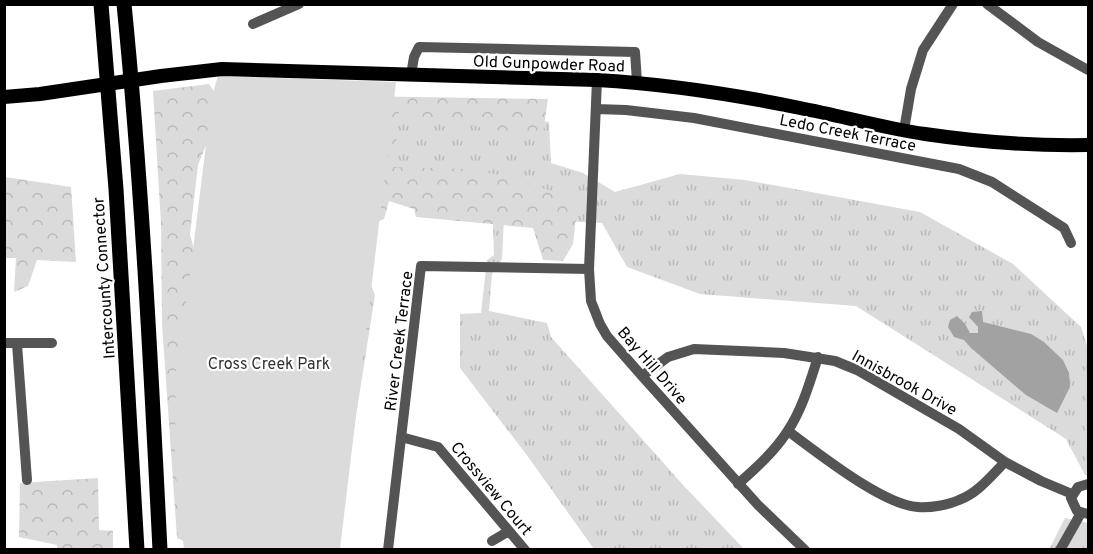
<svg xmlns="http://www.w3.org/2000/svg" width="1093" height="554" viewBox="0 0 1093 554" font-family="Overpass,sans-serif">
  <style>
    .grass { fill: url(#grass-tufts) }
    .forest { fill: url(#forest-crowns) }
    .park { fill: #dbdbdb }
    .water { fill: #a2a2a2 }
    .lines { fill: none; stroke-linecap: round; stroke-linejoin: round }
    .minor { stroke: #545454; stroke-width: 10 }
    .major { stroke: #000; stroke-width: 14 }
    .highway { stroke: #000; stroke-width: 15 }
    .labels { text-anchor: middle; stroke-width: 4.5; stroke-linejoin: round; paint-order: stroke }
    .street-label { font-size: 16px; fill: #000; stroke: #fff }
    .park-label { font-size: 16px; fill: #323232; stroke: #fff }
  </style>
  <defs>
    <pattern id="grass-tufts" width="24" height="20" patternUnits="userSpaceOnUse" patternTransform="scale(1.5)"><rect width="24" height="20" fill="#dbdbdb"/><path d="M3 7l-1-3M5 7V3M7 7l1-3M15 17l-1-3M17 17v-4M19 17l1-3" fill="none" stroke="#bababa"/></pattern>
    <pattern id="forest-crowns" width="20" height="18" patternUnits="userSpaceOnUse" patternTransform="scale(1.5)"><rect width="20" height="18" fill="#dbdbdb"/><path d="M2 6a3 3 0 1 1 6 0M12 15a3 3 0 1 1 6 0" fill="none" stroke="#bababa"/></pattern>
  </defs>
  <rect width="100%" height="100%" fill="#fff"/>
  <path class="grass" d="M382 101 549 122 551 163 583 173 615 192 680 174 745 180 920 212 1013 264 1081 327 1088 349V476L1085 475 1066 439 856 306 700 294 627 267 602 223 504 218 502 259 492 274 489 311 547 323 551 337 684 486 744 549H594L526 454 460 368V314L481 313 487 260 494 255 493 224 376 194Z
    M1065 518 1088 523V549L1049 550Z"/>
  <path class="forest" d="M209 84 218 98 213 128 198 165 190 234 198 265 356 96 548 99 543 133 533 137 399 112 394 167 466 169 506 176 578 200 573 244 563 261 543 260 533 228 416 217 414 209 389 201 384 219 366 227 362 263 375 295 337 537 190 544 177 538 162 324 161 224 153 91Z
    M5 177 71 187 76 262 37 260 28 286 14 292 16 258H5Z
    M98 478 99 530 113 531V549H57V545L19 537 20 483Z"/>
  <path class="park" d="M218 76 396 82 340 549 184 550 175 466 176 358 188 290 212 96Z"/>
  <path class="water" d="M982 311 983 322 1031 334 1044 342 1063 360 1069 373 1070 387 1057 413 1026 395 971 348 964 340 954 337 948 327 950 320 957 316 965 324 970 333H978V327L969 317 972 312Z"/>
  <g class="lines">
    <path class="minor" d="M987 4 1038 42 1088 70
      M253 24 299 4
      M411 75 414 57 419 47 635 52 637 82
      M597 80 589 269 591 301 600 324 607 336 642 376 758 505 805 550
      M596 109 626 110 694 118 959 169 992 182 1064 228 1071 243
      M904 130 911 89 923 50 953 4
      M4 343H52
      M17 344 27 480
      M642 376 668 357 694 349 784 353 835 361 857 370 959 429 1005 462 1041 481 1072 494
      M788 431C818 453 883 505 918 507 931 508 948 505 959 500 978 493 991 476 1005 462
      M401 437 438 447 525 550
      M738 484C756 468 774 452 787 432 802 410 810 382 818 357
      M1088 484 1078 487 1071 498 1077 511 1088 514
      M492 541 509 531
      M388 550 421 266 589 269
      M1060 550 1081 513"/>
    <path class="major" d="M4 97 40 94 161 76 222 69 597 80C666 84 732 94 800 108 842 116 883 128 925 134 979 142 1034 146 1088 145"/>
    <path class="highway" d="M101 4 116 189 137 550
      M124 4C142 185 151 368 160 550"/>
  </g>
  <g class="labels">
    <g class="street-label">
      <text transform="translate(549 63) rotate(2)" y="6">Old Gunpowder Road</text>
      <text transform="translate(848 132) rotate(11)" y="6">Ledo Creek Terrace</text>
      <text transform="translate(103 278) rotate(-94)" y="6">Intercounty Connector</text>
      <text transform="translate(398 341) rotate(-83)" y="6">River Creek Terrace</text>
      <text transform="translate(653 365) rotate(49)" y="6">Bay Hill Drive</text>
      <text transform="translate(905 382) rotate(29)" y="6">Innisbrook Drive</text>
      <text transform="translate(492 488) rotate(50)" y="6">Crossview Court</text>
    </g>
    <g class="park-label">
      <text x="269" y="369">Cross Creek Park</text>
    </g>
  </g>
  <rect width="1093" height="554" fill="none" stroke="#000000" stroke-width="12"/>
</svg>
